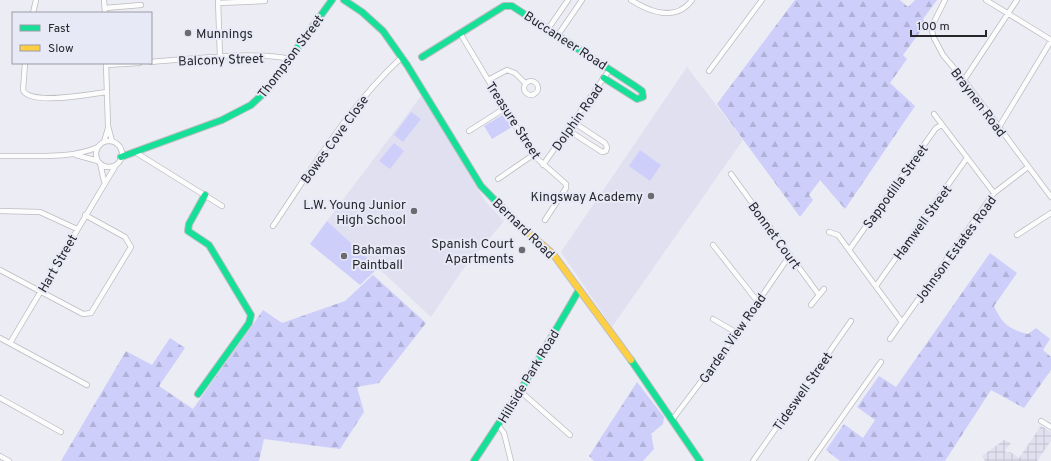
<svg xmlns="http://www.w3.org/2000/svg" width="1051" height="461" viewBox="0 0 1051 461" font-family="Overpass,sans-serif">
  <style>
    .built { fill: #e0e0f0 }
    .industrial { fill: url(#industrial-grid) }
    .green { fill: #cdcefa }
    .forest { fill: url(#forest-firs) }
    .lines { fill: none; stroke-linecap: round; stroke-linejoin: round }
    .street-casing { stroke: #bcbcc1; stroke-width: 6 }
    .fast-casing { stroke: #bcbcc1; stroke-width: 8 }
    .slow-casing { stroke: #bcbcc1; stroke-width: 8 }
    .street { stroke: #fcfcfd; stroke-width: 4.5 }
    .fast { stroke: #16e098; stroke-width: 6 }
    .slow { stroke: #ffcf43; stroke-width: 6 }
    .poi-dot { fill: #6b6b71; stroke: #e8e9f7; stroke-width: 1.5 }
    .labels { text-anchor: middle; stroke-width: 4; stroke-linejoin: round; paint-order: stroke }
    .poi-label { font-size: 13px; fill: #26262b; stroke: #e8e9f7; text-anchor: end }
    .street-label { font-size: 13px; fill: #26262b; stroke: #e8e9f7 }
  </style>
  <defs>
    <pattern id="industrial-grid" width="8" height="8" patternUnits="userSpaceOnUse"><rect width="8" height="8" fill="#e0e0f0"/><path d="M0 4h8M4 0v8" fill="none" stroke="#c0c0ce"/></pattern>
    <pattern id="forest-firs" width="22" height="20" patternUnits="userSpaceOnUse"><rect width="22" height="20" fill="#cdcefa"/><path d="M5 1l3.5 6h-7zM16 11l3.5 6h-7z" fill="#b0b1d6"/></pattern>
  </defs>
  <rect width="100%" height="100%" fill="#ececf4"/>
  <path class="built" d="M687 67 743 140 612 327 561 252Z
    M421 96 461 159 485 201 504 221 461 272 431 317 327 221Z"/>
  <path class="industrial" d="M1041 426 1051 432V441L1037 461H985L982 456 1004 440 1011 443 1005 450 1006 453 1010 452 1019 458Z"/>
  <path class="green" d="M411 112 421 119 403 142 394 135Z
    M504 114 512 127 492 139 484 126Z
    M394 143 404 151 390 169 379 161Z
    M640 150 661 165 650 181 629 166Z
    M327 221 378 268 360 285 310 244Z"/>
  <path class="forest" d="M795 0H900L908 7 915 0H937L923 19 926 24 903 55 907 59 890 83 915 106 845 209 820 180 809 195 813 200 800 217 717 104Z
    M990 253 1017 273 994 306C1002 324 1009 329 1028 334L1036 328 1050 339 1043 350 1051 357V370L1024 408 991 390 945 461H840L826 450 844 424 863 438 875 420 857 407 879 376 896 387Z
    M373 275 426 323 379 383 357 387 364 412 340 449 264 439 259 461H61L126 351 152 365 170 338 185 348 159 386 193 409 263 310 282 323 345 301Z
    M637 382 664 417 663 424 651 434 654 449 643 461H594L589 456Z"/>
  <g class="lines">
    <g class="street-casing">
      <path id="street" d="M104 0 105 13
        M218 0 220 57
        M631 0C650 12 676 22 692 0
        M945 0 934 22 932 31 934 38 943 55 964 80 1051 197
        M986 0 1051 40
        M218 3 265 1
        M105 8 141 5
        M33 13 36 0
        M548 29 568 0
        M460 33 533 155 566 184V188L545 220
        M558 35 582 0
        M151 62C192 59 251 51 290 59
        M25 63 23 90C30 106 91 94 107 92
        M106 63 108 126 112 141
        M107 65 139 63
        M709 71 762 0
        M488 80 507 70 515 73 525 83
        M964 80 1017 0
        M524 88a7 7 0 1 1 14 0a7 7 0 1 1-14 0Z
        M934 114 994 193
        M999 127 1051 41
        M568 130 602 152 606 151 607 147 605 143 573 122
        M469 131 505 108
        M96 154a13 13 0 1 1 26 0a13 13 0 1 1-26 0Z
        M104 142 108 128
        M135 152 222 206
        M76 155 98 161
        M0 156C31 155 69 160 98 147
        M100 163 104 181
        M543 165 610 69
        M731 174 819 295
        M498 179 533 155
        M0 211 40 212 77 229
        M273 226C313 167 349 106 402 57
        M829 232 838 235 902 322
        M1017 235 1051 213
        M713 245 758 302
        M849 250 936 128 942 125
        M0 270 83 314 91 313 131 247 125 237 85 215
        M876 286 967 158
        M811 305 824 289
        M713 319 737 333
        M0 338 87 385
        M890 339 994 193 1028 167
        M10 343 116 165
        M520 391 570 435
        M0 398 61 432
        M672 420 727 347 790 255
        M1041 421 1051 427
        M498 425 504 433 511 461
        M0 456 9 461
        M753 461 851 321
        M811 461 881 362"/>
    </g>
    <g class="fast-casing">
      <path id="fast" d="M344 0 362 12 383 31 407 65 481 186 517 223
        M422 57 504 6H512L635 86 642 91 643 97 637 99 604 78
        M121 157 222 120 251 105 266 91 332 0
        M631 360 700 461
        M198 394 249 323 251 315 209 245 188 231 189 224 205 195
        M474 461 520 391 579 290"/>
    </g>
    <g class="slow-casing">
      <path id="slow" d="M517 223 553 254 631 360"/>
    </g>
    <use href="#street" class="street"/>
    <use href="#fast" class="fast"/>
    <use href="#slow" class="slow"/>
  </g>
  <g class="poi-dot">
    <circle cx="188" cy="33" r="4"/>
    <circle cx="651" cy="196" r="4"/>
    <circle cx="414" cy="211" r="4"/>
    <circle cx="522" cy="250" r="4"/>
    <circle cx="344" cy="256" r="4"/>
  </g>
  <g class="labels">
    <g class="poi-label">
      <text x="196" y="38" text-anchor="start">Munnings</text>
      <text x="643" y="201">Kingsway Academy</text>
      <text x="406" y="209">L.W. Young Junior<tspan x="406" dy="15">High School</tspan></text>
      <text x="514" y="248">Spanish Court<tspan x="514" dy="15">Apartments</tspan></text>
      <text x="352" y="254" text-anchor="start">Bahamas<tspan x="352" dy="15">Paintball</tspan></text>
    </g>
    <g class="street-label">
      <text transform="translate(566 40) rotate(33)" y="5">Buccaneer Road</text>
      <text transform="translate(290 56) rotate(-53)" y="5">Thompson Street</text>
      <text transform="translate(221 59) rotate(-2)" y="5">Balcony Street</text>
      <text transform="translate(979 102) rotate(53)" y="5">Braynen Road</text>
      <text transform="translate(577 117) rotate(-55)" y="5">Dolphin Road</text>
      <text transform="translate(514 120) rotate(57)" y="5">Treasure Street</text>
      <text transform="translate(334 139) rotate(-54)" y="5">Bowes Cove Close</text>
      <text transform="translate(895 186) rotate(-54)" y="5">Sappodilla Street</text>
      <text transform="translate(922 222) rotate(-54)" y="5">Hamwell Street</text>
      <text transform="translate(524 228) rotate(44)" y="5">Bernard Road</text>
      <text transform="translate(775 235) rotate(54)" y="5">Bonnet Court</text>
      <text transform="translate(955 249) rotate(-54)" y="5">Johnson Estates Road</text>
      <text transform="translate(57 263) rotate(-60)" y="5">Hart Street</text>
      <text transform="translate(732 338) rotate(-55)" y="5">Garden View Road</text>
      <text transform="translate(528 376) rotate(-59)" y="5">Hillside Park Road</text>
      <text transform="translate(802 391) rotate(-55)" y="5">Tideswell Street</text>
    </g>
  </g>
  <rect x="12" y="12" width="140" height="52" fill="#e8e9f7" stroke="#9a9ba5"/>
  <rect x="20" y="25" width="20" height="6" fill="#16e098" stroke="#9a9ba5"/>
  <text x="48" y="32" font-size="12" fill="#26262b">Fast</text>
  <rect x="20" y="45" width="20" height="6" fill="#ffcf43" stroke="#9a9ba5"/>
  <text x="48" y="52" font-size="12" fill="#26262b">Slow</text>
  <path d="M911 30v6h75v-6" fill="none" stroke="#26262b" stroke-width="2"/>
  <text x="917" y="30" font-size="12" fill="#26262b" stroke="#e8e9f7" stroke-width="3" paint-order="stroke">100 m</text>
</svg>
